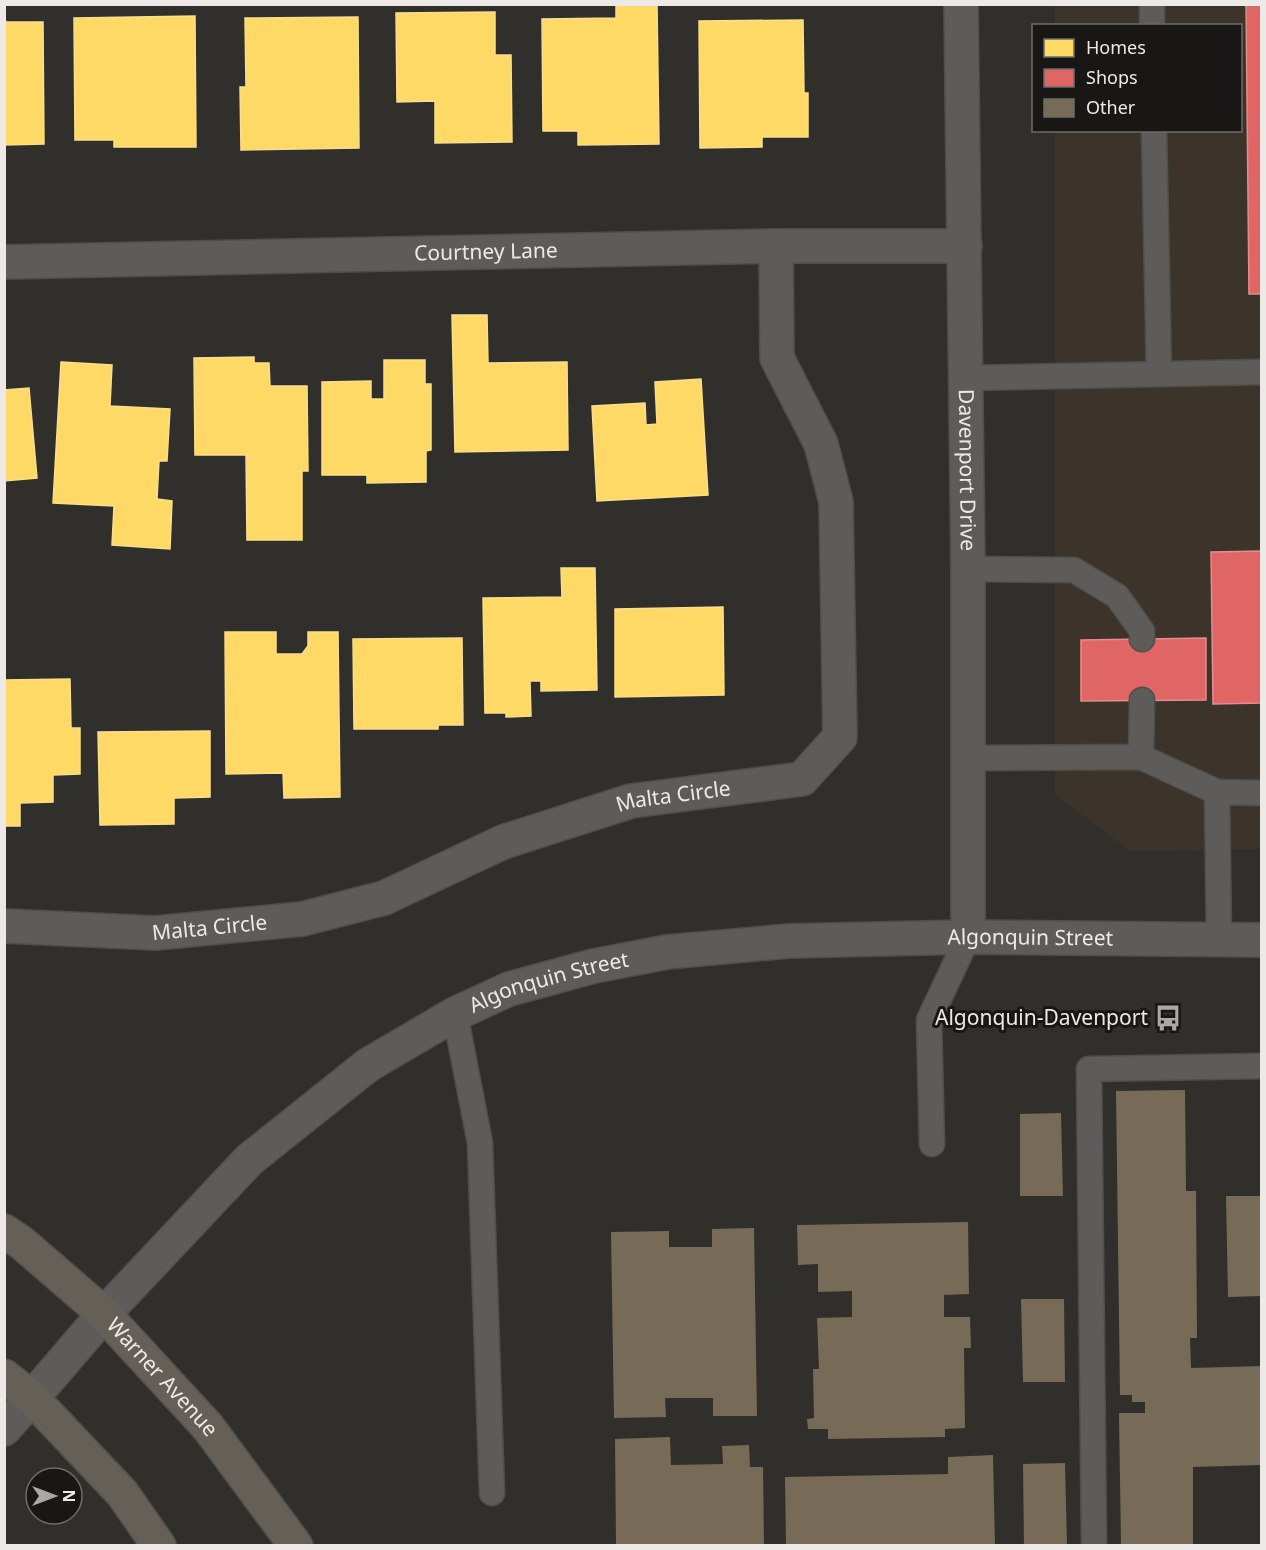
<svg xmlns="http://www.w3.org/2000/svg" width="1266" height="1550" viewBox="0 0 1266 1550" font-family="'Noto Sans',sans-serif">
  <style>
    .built { fill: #3c342b }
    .homes { fill: #ffd966; stroke: #fade8c; stroke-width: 1.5 }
    .shops { fill: #e06666; stroke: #e48d8c; stroke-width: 1.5 }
    .building { fill: #776a57 }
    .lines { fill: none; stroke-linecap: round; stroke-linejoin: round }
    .lane-casing { stroke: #4f4e4b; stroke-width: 27 }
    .street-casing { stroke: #4f4e4b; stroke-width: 36 }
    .secondary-casing { stroke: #4f4e4b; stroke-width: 36 }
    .primary-casing { stroke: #4f4e4b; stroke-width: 36 }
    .lane { stroke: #5e5c5a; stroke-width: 24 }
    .street { stroke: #5e5c5a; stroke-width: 33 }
    .secondary { stroke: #5e5c5a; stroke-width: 33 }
    .primary { stroke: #655f57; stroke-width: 33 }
    .labels { text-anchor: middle; stroke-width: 6; stroke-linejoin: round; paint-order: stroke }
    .street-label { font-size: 21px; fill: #ede9e6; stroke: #191715 }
    .poi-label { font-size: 21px; fill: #ede9e6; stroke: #191715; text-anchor: end }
  </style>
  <rect width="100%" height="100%" fill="#312f2c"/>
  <path class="built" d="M1055 5H1261V849L1131 851 1055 795V131L1240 130V26L1055 25Z"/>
  <path class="homes" d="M616 4H657L659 144 578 145V131H543L542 19 616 18Z
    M495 12V55H511L512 142 435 143V101L397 102 396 13Z
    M4 15 6 22H43L44 144 4 145Z
    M195 16 196 147H114V140H75L74 18Z
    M358 17 359 148 241 150 240 87H246L245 18Z
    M803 20 804 93H808V137H762V147L700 148 699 21Z
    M452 315H487L488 363 567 362 568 450 455 452Z
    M254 357V363H269L270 386H307L308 471H302V540H247L246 455H195L194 358Z
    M384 360H425V384H431V450L426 451V482L367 483V475H322V382L371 381V399H384Z
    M61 362 112 365 110 406 170 409 167 461H159L157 499 172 501 170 549 112 545 114 506 53 503Z
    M701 379 708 495 597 501 592 406 645 403 646 425 657 424 655 382Z
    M29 388 37 478 4 481V390Z
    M561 568H595L597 690 541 691V681H530L531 716 506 717V713H485L483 598 562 597Z
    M723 607 724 695 615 697V609Z
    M225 632H276V654H302L308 646V632H338L340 797 284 798 283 773 226 774Z
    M462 638 463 725H438V729H354L353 639Z
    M70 679 71 728H80V774L53 775V802L20 803V826H4V680Z
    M210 731V797L174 798V824L100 825 98 732Z"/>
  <path class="shops" d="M1246 4H1262V294H1249Z
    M1262 551V703L1213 704 1211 552Z
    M1206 638V700L1081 701V640Z"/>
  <path class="building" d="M1185 1090 1186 1191H1196L1197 1338H1190L1191 1368 1262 1366V1465L1193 1467V1546H1121L1119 1413H1145V1402H1132V1395H1120L1116 1091Z
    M1061 1113 1063 1196H1020V1114Z
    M1226 1196H1262V1296L1228 1297Z
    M968 1222 969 1294 944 1295V1317H970L971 1348H964L965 1428 945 1429V1437L828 1439V1429H808L807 1419 814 1418 813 1369H819L817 1318 852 1317V1291L818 1292V1264L798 1265 797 1225Z
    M754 1228 757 1416H713V1398H665L666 1417 614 1418 611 1232 669 1231V1247H712V1229Z
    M1021 1299H1064L1065 1382H1023Z
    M670 1437 671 1465 723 1464 722 1446 749 1445 750 1467H763L764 1546H616L615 1439Z
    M993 1455 995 1546H786L785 1477 948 1474V1457Z
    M1065 1463 1067 1546H1024L1023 1464Z"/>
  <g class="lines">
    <g class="lane-casing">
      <path id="lane" d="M1152 4V26
        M1154 130 1159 374
        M965 378 1262 372
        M968 569 1074 570 1117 596 1142 631V639
        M1141 757 1142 700
        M968 758 1141 757 1217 792 1262 793
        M1217 792 1219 940
        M455 1014 480 1143 492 1493
        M932 1144 929 1020 968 937
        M1094 1546 1089 1069 1262 1066"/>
    </g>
    <g class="street-casing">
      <g id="street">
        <path id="s1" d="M4 262 776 246H965"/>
        <path id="s2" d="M4 926 156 933 302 919 384 898 503 842 631 801 802 779 840 737 836 502 821 444 777 358 776 246"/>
        <path d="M4 1429 32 1398"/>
      </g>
    </g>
    <g class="secondary-casing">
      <g id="secondary">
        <path id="s3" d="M961 4 968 569V937"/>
        <path id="s4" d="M32 1398 104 1314 249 1160 368 1065 455 1014 509 989 594 966 667 952 789 941 968 937 1262 940"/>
      </g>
    </g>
    <g class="primary-casing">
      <g id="primary">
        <path id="s5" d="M4 1231 22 1243 104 1314 208 1427 296 1546"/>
        <path d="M4 1376 32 1398 122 1493 159 1546"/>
      </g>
    </g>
    <use href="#lane" class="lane"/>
    <use href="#street" class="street"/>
    <use href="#secondary" class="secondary"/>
    <use href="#primary" class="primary"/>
  </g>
  <defs>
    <g id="bus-bare" transform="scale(2.07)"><path d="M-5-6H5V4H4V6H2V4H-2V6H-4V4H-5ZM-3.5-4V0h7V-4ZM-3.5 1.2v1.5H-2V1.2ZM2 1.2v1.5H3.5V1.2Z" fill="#aba8a5" stroke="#191715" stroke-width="2.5" paint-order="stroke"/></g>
  </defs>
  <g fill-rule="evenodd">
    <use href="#bus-bare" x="1168" y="1018"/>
  </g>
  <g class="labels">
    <g class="street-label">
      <text dy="7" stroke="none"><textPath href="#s1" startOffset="482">Courtney Lane</textPath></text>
      <text dy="7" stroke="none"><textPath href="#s3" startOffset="466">Davenport Drive</textPath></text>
      <text dy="7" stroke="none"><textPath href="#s2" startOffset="692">Malta Circle</textPath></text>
      <text dy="7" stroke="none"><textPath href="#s2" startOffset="206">Malta Circle</textPath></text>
      <text dy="7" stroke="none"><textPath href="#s4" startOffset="1161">Algonquin Street</textPath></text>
      <text dy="7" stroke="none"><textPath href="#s4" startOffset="675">Algonquin Street</textPath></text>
      <text dy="7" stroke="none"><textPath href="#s5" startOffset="216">Warner Avenue</textPath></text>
    </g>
    <g class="poi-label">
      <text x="1148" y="1025">Algonquin-Davenport</text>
    </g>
  </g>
  <rect width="1266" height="1550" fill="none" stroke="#ede9e6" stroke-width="12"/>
  <rect x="1032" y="24" width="210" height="108" fill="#191715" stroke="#6e6b69" stroke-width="1.5"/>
  <rect x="1044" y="39" width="30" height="18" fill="#ffd966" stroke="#6e6b69" stroke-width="1.5"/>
  <text x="1086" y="54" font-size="18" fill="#ede9e6">Homes</text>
  <rect x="1044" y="69" width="30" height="18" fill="#e06666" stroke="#6e6b69" stroke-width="1.5"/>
  <text x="1086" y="84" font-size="18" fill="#ede9e6">Shops</text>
  <rect x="1044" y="99" width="30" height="18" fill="#776a57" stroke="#6e6b69" stroke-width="1.5"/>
  <text x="1086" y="114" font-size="18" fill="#ede9e6">Other</text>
  <g transform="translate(54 1496) rotate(90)"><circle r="28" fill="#191715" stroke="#6e6b69" stroke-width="1.5"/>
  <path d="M0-4.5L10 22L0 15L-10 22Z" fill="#aba8a5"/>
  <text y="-9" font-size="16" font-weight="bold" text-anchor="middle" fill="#ede9e6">N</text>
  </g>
</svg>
